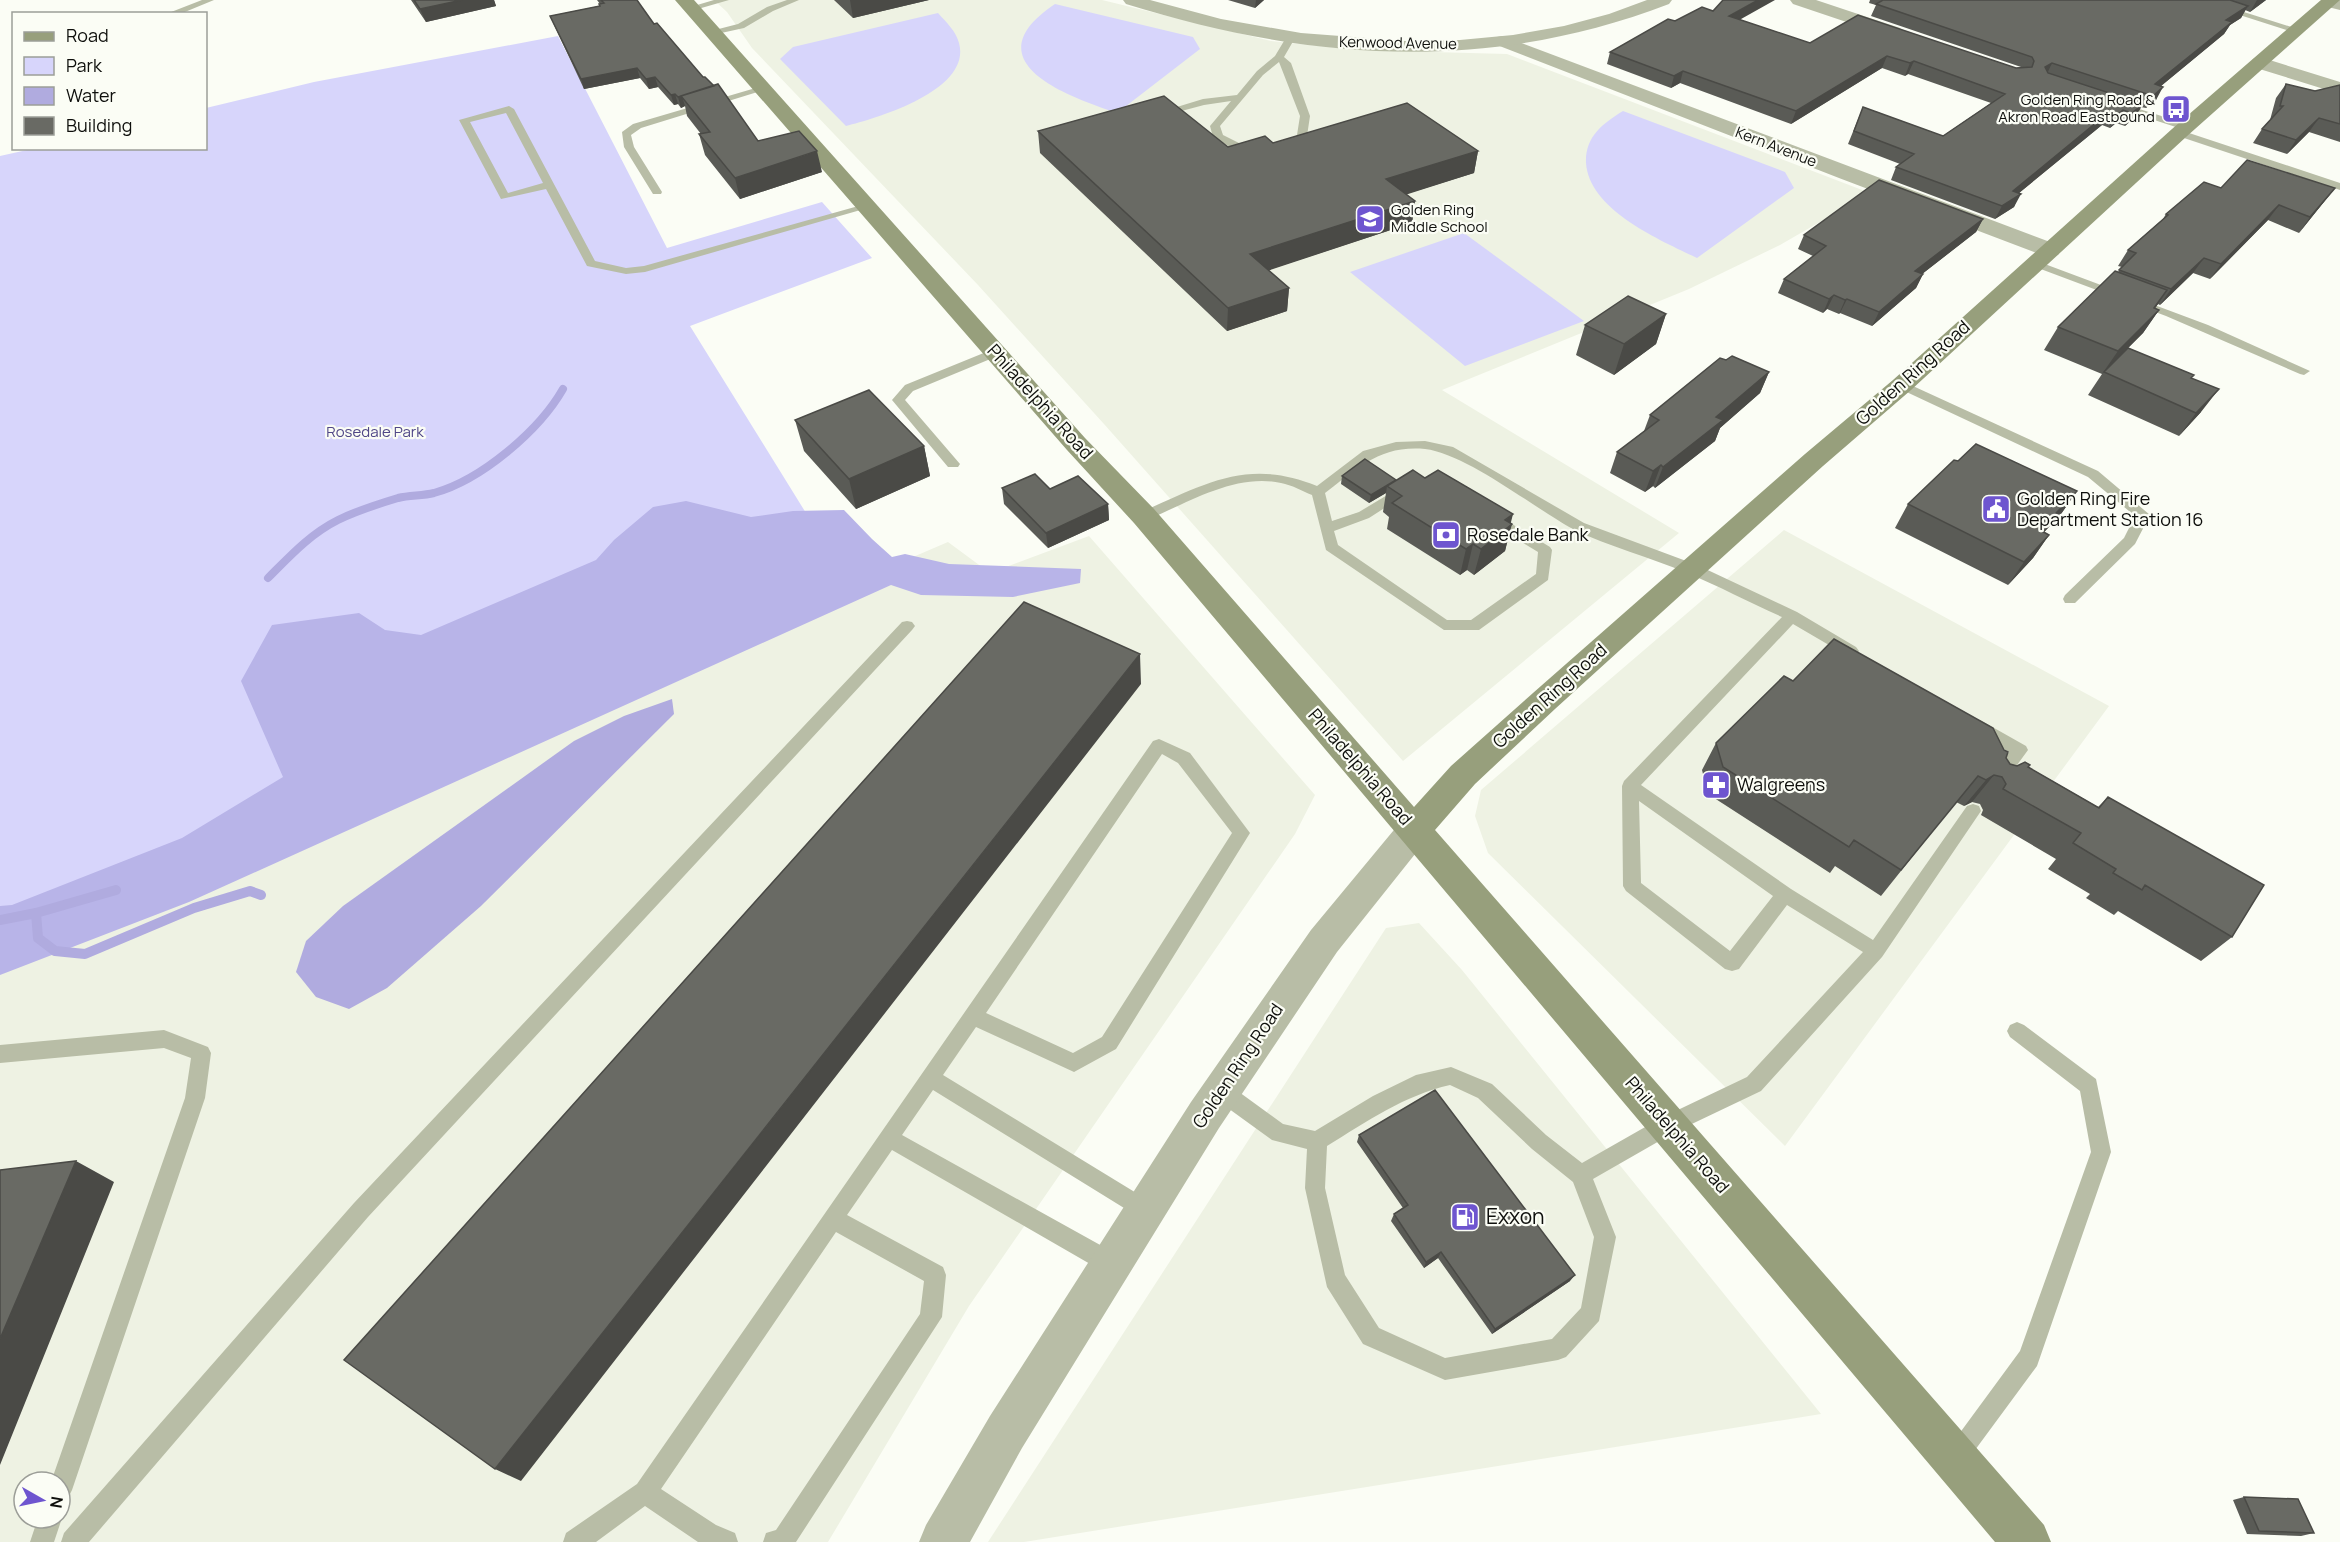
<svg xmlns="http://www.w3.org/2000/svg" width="2340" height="1542" viewBox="0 0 2340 1542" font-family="Manrope,sans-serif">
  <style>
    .built { fill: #eef2e3; fill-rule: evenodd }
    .green { fill: #d7d5fb }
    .forest { fill: #b8b4e8 }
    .water { fill: #b0abdf }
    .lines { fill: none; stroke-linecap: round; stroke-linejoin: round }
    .stream-far1 { stroke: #b0abdf; stroke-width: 8 }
    .stream { stroke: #b0abdf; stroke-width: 10 }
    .service { fill: #b8bda6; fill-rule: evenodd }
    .minor { fill: #b8bda6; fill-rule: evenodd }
    .tertiary { fill: #b8bda6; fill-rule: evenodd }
    .secondary { fill: #979f7c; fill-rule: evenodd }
    .wall { fill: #5a5b56 }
    .shaded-wall { fill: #4a4a46 }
    .building { fill: #696a64; stroke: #4a4a46; stroke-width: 1.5 }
    .labels { text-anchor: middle; stroke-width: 4.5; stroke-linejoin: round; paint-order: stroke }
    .far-street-label { font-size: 15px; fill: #0e0f0c; stroke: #fbfdf5 }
    .far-poi-label { font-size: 15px; fill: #0e0f0c; stroke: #fbfdf5; text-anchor: end }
    .far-park-label { font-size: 15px; fill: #504787; stroke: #fbfdf5 }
    .street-label { font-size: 18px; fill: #0e0f0c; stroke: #fbfdf5 }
    .poi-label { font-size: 18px; fill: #0e0f0c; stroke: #fbfdf5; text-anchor: start }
    .near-poi-label { font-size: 21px; fill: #0e0f0c; stroke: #fbfdf5; text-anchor: start }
  </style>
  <rect width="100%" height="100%" fill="#fbfdf5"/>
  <path class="built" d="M714 0H1102L1271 41 1358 50 1507 54 1870 193 1780 245 1689 289 1442 390 1679 533 1403 761 1104 424 978 285 752 48 727 12Z
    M1784 530 2109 706 1785 1146 1488 853 1475 816 1481 790Z
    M1089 536 1315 795 1295 834 969 1306 828 1542H0V972L850 584 948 542 990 573ZM24 1482H60V1518H24Z
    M1419 923 1462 970 1821 1414 1024 1542H988L1386 928Z"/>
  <path class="green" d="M1055 4 1193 37 1200 49 1117 113C1066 96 970 61 1055 4Z
    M938 13C946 22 956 31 959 43 972 90 878 118 846 126L780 59 793 47Z
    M558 36 667 248 822 202 872 258 690 326 850 584 0 972V156L36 148H206V108L314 82Z
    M1623 111 1785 172 1794 188 1697 258C1660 240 1589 210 1586 163 1585 137 1602 124 1623 111Z
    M1464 233 1584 321 1465 366 1350 272Z"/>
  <path class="forest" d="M686 501 751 517 793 511 844 510 872 539 892 557 905 554 949 564 1081 569 1080 583 1013 597 921 595 891 585 189 902 0 975V906L12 905 182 838 283 777 241 681 272 625 359 613 385 630 421 635 596 560 614 540 653 507Z"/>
  <path class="water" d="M672 699 674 714 481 906 387 988 349 1009 316 997 296 972 306 941 343 906 574 741 624 716Z"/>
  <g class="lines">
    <path class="stream-far1" d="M268 578C290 556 310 534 338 520 356 511 378 504 398 498 410 495 422 496 434 493 481 480 539 431 563 389"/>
    <path class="stream" d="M36 913 38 938 55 951 85 954 194 908 250 891 261 895
      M0 920 36 913 116 890"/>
    <path class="service" d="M202 0H214L180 14H166Z
      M714 0H729L691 11 687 8Z
      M787 0H799L773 11 744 28 712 35 707 32 738 24 767 7Z
      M2193 0H2206L2304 31 2296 33Z
      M1287 36 1295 38 1284 57 1291 63 1310 116 1307 136 1290 149 1281 147 1297 135 1300 116 1279 62 1263 75 1220 126 1223 135 1239 143 1259 147V151L1232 148 1213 137 1210 126 1231 101 1204 105 1159 117 1154 114 1203 99 1237 95 1257 71 1275 56Z
      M759 87 767 89 641 128 631 135 634 147 662 192 661 194H653L624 147 622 132 633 124Z
      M2117 102 2190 125 2191 127 2182 129 2114 107 2112 105Z
      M509 106 514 109 595 261 626 268 644 266 862 205H870L871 207 645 272 626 274 587 266 546 189 501 199 459 120ZM506 113 543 183 508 193 470 122Z
      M2175 131H2183L2340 183V190L2175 135Z
      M2034 260 2208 325 2310 371 2304 375 2300 374 2166 316 2030 265V261Z
      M996 348 1000 349V355L913 391 905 400 960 464 958 467H948L892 400 905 385Z
      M1902 381 2098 471 2150 515 2135 544 2075 603H2065L2063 599 2065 595 2124 538 2135 516 2088 477 1898 388 1896 385 1898 382Z
      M1425 441 1453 447 1584 523 1697 565 1797 612 1856 647 1859 651 1856 655H1846L1793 624 1641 785 1791 889 1873 940 1967 806 1973 804 1979 806 1981 811 1882 957 1761 1091 1675 1132 1593 1179 1616 1237 1599 1321 1566 1357 1558 1360 1445 1380 1363 1344 1327 1287 1305 1188 1307 1149 1272 1140 1214 1098 1211 1091 1214 1084 1221 1082 1228 1084 1283 1124 1315 1131 1373 1096 1416 1075 1451 1067 1492 1084 1546 1135 1582 1163 1661 1118 1747 1077 1863 952 1787 905 1739 969 1732 971 1725 969 1626 891 1623 886 1622 786 1624 781 1782 617C1750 603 1719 586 1687 573 1650 557 1609 547 1573 529 1534 508 1467 454 1425 449 1380 445 1358 468 1325 493L1332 521 1359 512 1399 488 1404 487 1411 491 1369 518 1334 531 1338 545 1447 620H1471L1536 574 1538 552 1487 521 1485 518 1487 515H1497L1550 547 1552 550 1548 580 1479 630H1444L1326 550 1312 495C1302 491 1292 485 1281 483 1236 473 1189 502 1149 519H1139L1137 516 1139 513C1204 485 1246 457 1317 486L1363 451 1396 442ZM1639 801 1773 896 1730 951 1641 883ZM1450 1085 1478 1098 1532 1149 1573 1182 1594 1237 1581 1308 1552 1339 1445 1358 1379 1328 1345 1275 1325 1188 1327 1146C1366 1122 1405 1095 1450 1085Z
      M907 621 912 622 915 626 912 630 368 1217 89 1542H61L64 1533 354 1203 902 622Z
      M1980 720 2026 746 2028 750 2001 787 1995 789 1989 787 1987 782 2009 752 1974 730 1972 726 1974 722Z
      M1159 739 1190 753 1250 833 1116 1049 1074 1072 976 1027 943 1075 1151 1202 1154 1209 1151 1216 1144 1219 1137 1216 933 1090 902 1135 1120 1256 1123 1264 1120 1272 1112 1275 1104 1272 892 1150 847 1215 943 1267 946 1275 942 1317 796 1542H763L766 1533 776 1530 920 1314 924 1281 836 1232 661 1489 716 1525 735 1533 738 1542H698L645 1506 596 1542H563L566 1533 637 1484 1153 741ZM1162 754 1178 763 1232 833 1102 1037 1073 1053 986 1013Z
      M2017 1022 2024 1025 2096 1079 2111 1152 2037 1366 1964 1465 1956 1469 1948 1465 1944 1457 1948 1449 2020 1351 2091 1152 2080 1091 2010 1037 2007 1031 2010 1025Z
      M164 1030 208 1047 211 1053 205 1098 72 1490 68 1498 60 1502V1482H51L185 1098 191 1058 164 1048 0 1063V1045Z
      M60 1513 62 1518 54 1542H30L38 1518H60Z"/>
    <path class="minor" d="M1790 0H1816L1900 28 1903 32 1900 36H1888L1793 4Z
      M2323 0H2340V10L2324 6Z
      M1503 36 2058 245 2061 250 2058 255 2050 257 2042 255 1839 178 1497 45 1494 41 1497 37Z
      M2260 57 2340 82V94L2253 67 2251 63 2253 59Z"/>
    <path class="tertiary" d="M1123 0H1150L1221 19 1301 33 1406 41 1460 40 1513 35 1564 26 1609 14 1647 0H1672L1669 4C1486 74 1310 61 1126 4Z
      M1415 815 1427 819 1432 829 1427 839 1337 952 1219 1128 1022 1448 970 1542H919L926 1525 990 1416 1191 1102 1311 930 1403 819Z"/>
    <path class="secondary" d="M675 0H694L1085 438 1154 509 1414 807 1451 766 1533 693 1805 454 1893 380 2172 129 2321 0H2340L2186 137 1911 390 1823 466 1555 709 1475 784 1435 830 2044 1525 2051 1542H1995L1134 523 1067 450Z"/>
  </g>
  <path class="wall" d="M411 0H494L496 6 426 22Z
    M597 0H637L654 24 703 77 758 141 822 172 740 199 705 155 699 134H701L687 116 685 106 681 108 678 104 674 105 658 87 649 89 640 78 584 89 554 25 550 16 599 6 600 4Z
    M834 0H929L853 18Z
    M1228 0H1264L1255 8Z
    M1870 0H2266L2250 12 2245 10 2241 18 2230 25 2224 34 2161 86 2156 100 2146 108 2141 107 2136 116 2125 126 2116 123 2110 128 2102 125 2019 193 2014 207 1995 219 1891 180 1896 167 1900 164 1848 144 1863 107 1943 136 1991 103 1908 74 1905 76 1882 68 1791 124 1680 83 1671 88 1607 64 1610 52 1675 21 1713 11 1810 43 2016 68 2021 67 1871 16 1876 5 1869 3Z
    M2286 84 2315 91 2340 85V142L2309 132 2287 154 2253 143 2262 129 2270 120 2276 98Z
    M1038 131 1228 147 1273 143 1478 151 1474 173 1406 194 1415 201 1412 223 1268 270 1289 288 1287 311 1227 331 1040 153Z
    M2221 188H2335L2299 233 2268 220 2210 279 2193 273 2160 305 2158 304 2155 308 2159 310 2143 333 2125 351 2192 378 2201 412 2179 436 2088 395 2102 374 2044 350 2058 327 2118 272 2122 267 2118 266 2128 250 2163 219 2166 214Z
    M1983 219 1976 232 1922 274H1923L1916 288 1872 326 1840 313 1839 314 1827 309 1823 313 1778 293 1784 279 1813 256 1798 249 1804 235Z
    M1666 314 1656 344 1614 375 1576 355 1585 325Z
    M1726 360 1769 372 1760 393 1720 428 1715 441 1655 488 1653 486 1645 492 1610 473 1617 452 1644 431 1650 415Z
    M795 420 924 446 930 476 856 509 804 451Z
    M1958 461 2077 491 2061 514 2044 532 2049 535 2033 558 2008 585 1895 528 1908 504Z
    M1342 476 1396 481 1425 478 1511 524 1505 551 1474 575 1467 570 1460 575 1387 529 1389 517 1383 512 1386 493 1369 503 1341 484Z
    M1002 488 1050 489 1108 504 1109 520 1048 548 1004 504Z
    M1793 681 2006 758 2010 764 2017 766 2028 767 2098 807 2108 797 2232 937 2201 961 2118 911 2114 915 2086 898 2090 894 2048 869 2056 859 1981 815 1983 810 1980 804 1972 802 1964 806 1956 802 1881 896 1835 866 1830 873 1708 794 1702 770 1716 743Z
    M1359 1135 1570 1281 1492 1334 1438 1258 1424 1268 1391 1221 1394 1214 1403 1208 1357 1142Z
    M2244 1497 2314 1533 2301 1536 2247 1534 2233 1500Z"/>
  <path class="shaded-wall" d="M462 0H494L496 6 426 22 420 9Z
    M850 0H929L853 18Z
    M1256 0H1264L1255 8Z
    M1758 0H1775L1725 28 1729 16Z
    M2257 0H2266L2250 12Z
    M2248 6 2241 18 2230 25 2224 34 2150 95 2155 84 2226 20Z
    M1887 56 1882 68 1791 124 1796 111Z
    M1914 61 1908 74 1905 76 1910 63Z
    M2052 63 2046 76 2045 67Z
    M637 68 640 78 584 89 581 79Z
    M1683 71 1680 83 1671 88 1674 76Z
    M655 77 658 87 649 89 646 79Z
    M2163 87 2156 100 2146 108 2153 96Z
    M675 94 678 104 674 105 671 95Z
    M682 96 685 106 681 108 678 97Z
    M2143 104 2136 116 2125 126 2132 113Z
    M2123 110 2116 123 2110 128 2117 115Z
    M2109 112 2102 125 2008 202 2021 194 2014 207 1995 219 2002 206 2013 191Z
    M2319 118 2309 132 2287 154 2296 140Z
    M817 151 822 172 740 199 735 178Z
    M1478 151 1474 173 1383 202 1386 179Z
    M2335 188 2299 233 2310 217Z
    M1415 201 1412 223 1249 277 1250 254Z
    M2279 205 2268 220 2210 279 2221 264Z
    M1983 219 1976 232 1908 285 1915 271Z
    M2204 258 2193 273 2160 305 2171 289Z
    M1923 274 1916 288 1872 326 1879 312Z
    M1289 288 1287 311 1227 331 1228 308Z
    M2167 290 2152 313 2159 310 2143 333 2102 374 2118 351Z
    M1834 295 1827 309 1823 313 1829 299Z
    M1847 299 1840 313 1839 314 1845 300Z
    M1666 314 1656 344 1614 375 1624 344Z
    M1769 372 1760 393 1720 428 1715 441 1655 488 1663 467 1716 417Z
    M2219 389 2201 412 2179 436 2196 413Z
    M924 446 930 476 856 509 849 479Z
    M1661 465 1653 486 1645 492 1653 471Z
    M1396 480 1387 486 1386 493 1369 503 1371 495Z
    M2077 491 2061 514 2024 554 2040 530Z
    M1108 504 1109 520 1048 548 1046 533Z
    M1513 514 1510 526 1512 524 1505 551 1474 575 1481 549 1505 520Z
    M2049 535 2033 558 2008 585 2024 562Z
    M1473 544 1467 570 1460 575 1466 549Z
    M1140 654 1141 684 521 1481 495 1469Z
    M1994 775 1972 802 1964 806 1986 780Z
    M76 1161 114 1182 0 1465V1339Z
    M1441 1252 1438 1258 1424 1268 1426 1262Z
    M1575 1275 1570 1281 1492 1334 1495 1329Z"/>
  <path class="building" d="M414 0H462L420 9Z
    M601 0H637L654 24 657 23 703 77H705L714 86 678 97 675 94 671 95 655 77 646 79 637 68 581 79 550 16 600 6 599 4 604 3Z
    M1723 0H1758L1729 16 1810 43 1858 15 2016 68 2032 67 2034 61 2032 57 1876 4 1883 0H2230L2248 6 2226 20 2232 22 2155 84 2163 87 2153 96 2052 63 2045 67 2048 73 2143 104 2132 113 2123 110 2117 115 2109 112 2013 191 2021 194 2002 206 1896 167 1914 154 1854 131 1863 107 1943 136 2005 94 1914 61 1910 63 1887 56 1796 111 1683 71 1674 76 1610 52 1668 19 1675 21 1702 7 1713 11Z
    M718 84 758 141 799 131 817 151 735 178 699 134 710 132 681 96Z
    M2286 84 2315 91 2340 85V124L2319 118 2296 140 2262 129 2283 106H2280Z
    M1164 96 1228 147 1265 136 1273 143 1407 103 1478 151 1386 179 1415 201 1250 254 1289 288 1228 308 1038 131Z
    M2247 160 2335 188 2310 217 2279 205 2221 264 2204 258 2171 289 2119 270 2136 253 2128 250 2168 215 2166 214 2204 182 2221 188Z
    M1879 180 1983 219 1915 271 1923 274 1879 312 1847 299 1845 300 1834 295 1829 299 1784 279 1826 246 1804 235Z
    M2115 271 2167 290 2154 308 2159 310 2118 351 2058 327Z
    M1628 296 1666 314 1624 344 1585 325Z
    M2128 348 2194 375 2191 378 2219 389 2196 413 2104 372Z
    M1732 356 1769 372 1716 417 1723 420 1663 467 1661 465 1653 471 1617 452 1659 420 1650 415 1720 358 1726 360Z
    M869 390 924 446 849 479 795 420Z
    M1976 444 2077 491 2040 530 2049 535 2024 562 1908 504 1954 460 1958 461Z
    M1365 459 1396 480 1371 495 1342 476Z
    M1413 470 1425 478 1438 470 1513 514 1505 520 1512 524 1481 549 1473 544 1466 549 1392 503 1402 496 1387 486Z
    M1035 474 1050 489 1078 476 1108 504 1046 533 1002 488Z
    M1024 602 1140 654 495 1469 344 1360Z
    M1834 639 1993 728 2004 750 2008 752 2006 758 2010 764 2017 766 2025 762 2030 765 2028 767 2099 808 2108 797 2264 885 2232 937 2145 885 2142 890 2113 873 2116 869 2073 843 2081 833 2003 789 2006 784 2002 777 1994 775 1986 780 1978 776 1901 870 1854 840 1849 847 1723 767 1716 743 1784 676 1793 681Z
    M1435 1090 1575 1275 1495 1329 1441 1252 1426 1262 1394 1214 1408 1205 1359 1135Z
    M76 1161 0 1339V1170Z
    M2244 1497 2298 1499 2314 1533 2259 1531Z"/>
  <defs>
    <g id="bus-square" transform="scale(1.5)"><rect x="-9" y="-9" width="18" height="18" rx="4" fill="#6e55cf" stroke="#fbfdf5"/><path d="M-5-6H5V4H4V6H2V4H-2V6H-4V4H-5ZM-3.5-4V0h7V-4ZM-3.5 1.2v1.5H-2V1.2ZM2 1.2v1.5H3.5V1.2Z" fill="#fff"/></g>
    <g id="school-square" transform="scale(1.5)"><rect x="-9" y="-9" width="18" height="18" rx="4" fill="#6e55cf" stroke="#fbfdf5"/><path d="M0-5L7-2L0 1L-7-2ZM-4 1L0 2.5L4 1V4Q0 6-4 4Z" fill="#fff"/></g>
    <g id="civic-square" transform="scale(1.5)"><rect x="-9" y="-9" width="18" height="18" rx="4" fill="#6e55cf" stroke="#fbfdf5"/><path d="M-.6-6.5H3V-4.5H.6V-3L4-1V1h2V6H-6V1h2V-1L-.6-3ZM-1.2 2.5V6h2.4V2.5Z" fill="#fff"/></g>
    <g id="bank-square" transform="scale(1.5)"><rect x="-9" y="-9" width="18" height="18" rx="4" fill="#6e55cf" stroke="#fbfdf5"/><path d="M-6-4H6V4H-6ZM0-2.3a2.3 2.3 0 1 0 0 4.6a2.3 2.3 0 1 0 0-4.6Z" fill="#fff"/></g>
    <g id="pharmacy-square" transform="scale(1.5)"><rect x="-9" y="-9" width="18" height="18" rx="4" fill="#6e55cf" stroke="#fbfdf5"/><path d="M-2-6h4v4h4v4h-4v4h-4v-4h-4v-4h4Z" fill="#fff"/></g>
    <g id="fuel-square" transform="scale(1.5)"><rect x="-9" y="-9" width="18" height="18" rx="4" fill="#6e55cf" stroke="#fbfdf5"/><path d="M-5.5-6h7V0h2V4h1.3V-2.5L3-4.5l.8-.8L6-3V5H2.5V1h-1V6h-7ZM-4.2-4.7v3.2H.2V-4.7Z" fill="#fff"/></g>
  </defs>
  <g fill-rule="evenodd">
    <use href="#bus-square" x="2176" y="109"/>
    <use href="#school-square" x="1370" y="219"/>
    <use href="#civic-square" x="1996" y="509"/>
    <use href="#bank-square" x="1446" y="535"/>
    <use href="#pharmacy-square" x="1716" y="785"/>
    <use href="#fuel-square" x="1465" y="1217"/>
  </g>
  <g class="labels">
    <g class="far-street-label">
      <text transform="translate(1398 43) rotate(1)" y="5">Kenwood Avenue</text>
      <text transform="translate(1776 147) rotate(21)" y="5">Kern Avenue</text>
    </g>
    <g class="far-poi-label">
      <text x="2155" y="105">Golden Ring Road &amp;<tspan x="2155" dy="17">Akron Road Eastbound</tspan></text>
      <text x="1391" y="215" text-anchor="start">Golden Ring<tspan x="1391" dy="17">Middle School</tspan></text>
    </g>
    <g class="far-park-label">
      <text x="375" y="437">Rosedale Park</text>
    </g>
    <g class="street-label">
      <text transform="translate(1913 373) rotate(-42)" y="6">Golden Ring Road</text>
      <text transform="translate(1040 402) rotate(48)" y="6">Philadelphia Road</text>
      <text transform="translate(1550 696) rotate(-42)" y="6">Golden Ring Road</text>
      <text transform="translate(1360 767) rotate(49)" y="6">Philadelphia Road</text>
      <text transform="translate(1238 1066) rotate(-56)" y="6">Golden Ring Road</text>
      <text transform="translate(1677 1135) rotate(49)" y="6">Philadelphia Road</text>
    </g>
    <g class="poi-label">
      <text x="2017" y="505">Golden Ring Fire<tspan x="2017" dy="21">Department Station 16</tspan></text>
      <text x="1467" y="541">Rosedale Bank</text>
      <text x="1737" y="791">Walgreens</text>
    </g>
    <g class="near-poi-label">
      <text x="1486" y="1224">Exxon</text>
    </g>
  </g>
  <rect x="12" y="12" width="195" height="138" fill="#fbfdf5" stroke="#9c9e98" stroke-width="1.5"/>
  <rect x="24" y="32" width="30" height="9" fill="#979f7c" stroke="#9c9e98" stroke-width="1.5"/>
  <text x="66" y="42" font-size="18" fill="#0e0f0c">Road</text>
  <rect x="24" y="57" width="30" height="18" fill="#d7d5fb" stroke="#9c9e98" stroke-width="1.5"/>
  <text x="66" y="72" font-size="18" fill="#0e0f0c">Park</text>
  <rect x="24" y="87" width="30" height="18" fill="#b0abdf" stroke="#9c9e98" stroke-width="1.5"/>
  <text x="66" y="102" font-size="18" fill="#0e0f0c">Water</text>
  <rect x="24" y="117" width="30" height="18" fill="#696a64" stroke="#9c9e98" stroke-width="1.5"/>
  <text x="66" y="132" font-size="18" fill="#0e0f0c">Building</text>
  <g transform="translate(42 1500) rotate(99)"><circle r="28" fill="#fbfdf5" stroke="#9c9e98" stroke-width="1.5"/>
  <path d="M0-4.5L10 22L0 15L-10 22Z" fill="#6e55cf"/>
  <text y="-9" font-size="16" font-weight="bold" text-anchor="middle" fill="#0e0f0c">N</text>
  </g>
</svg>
